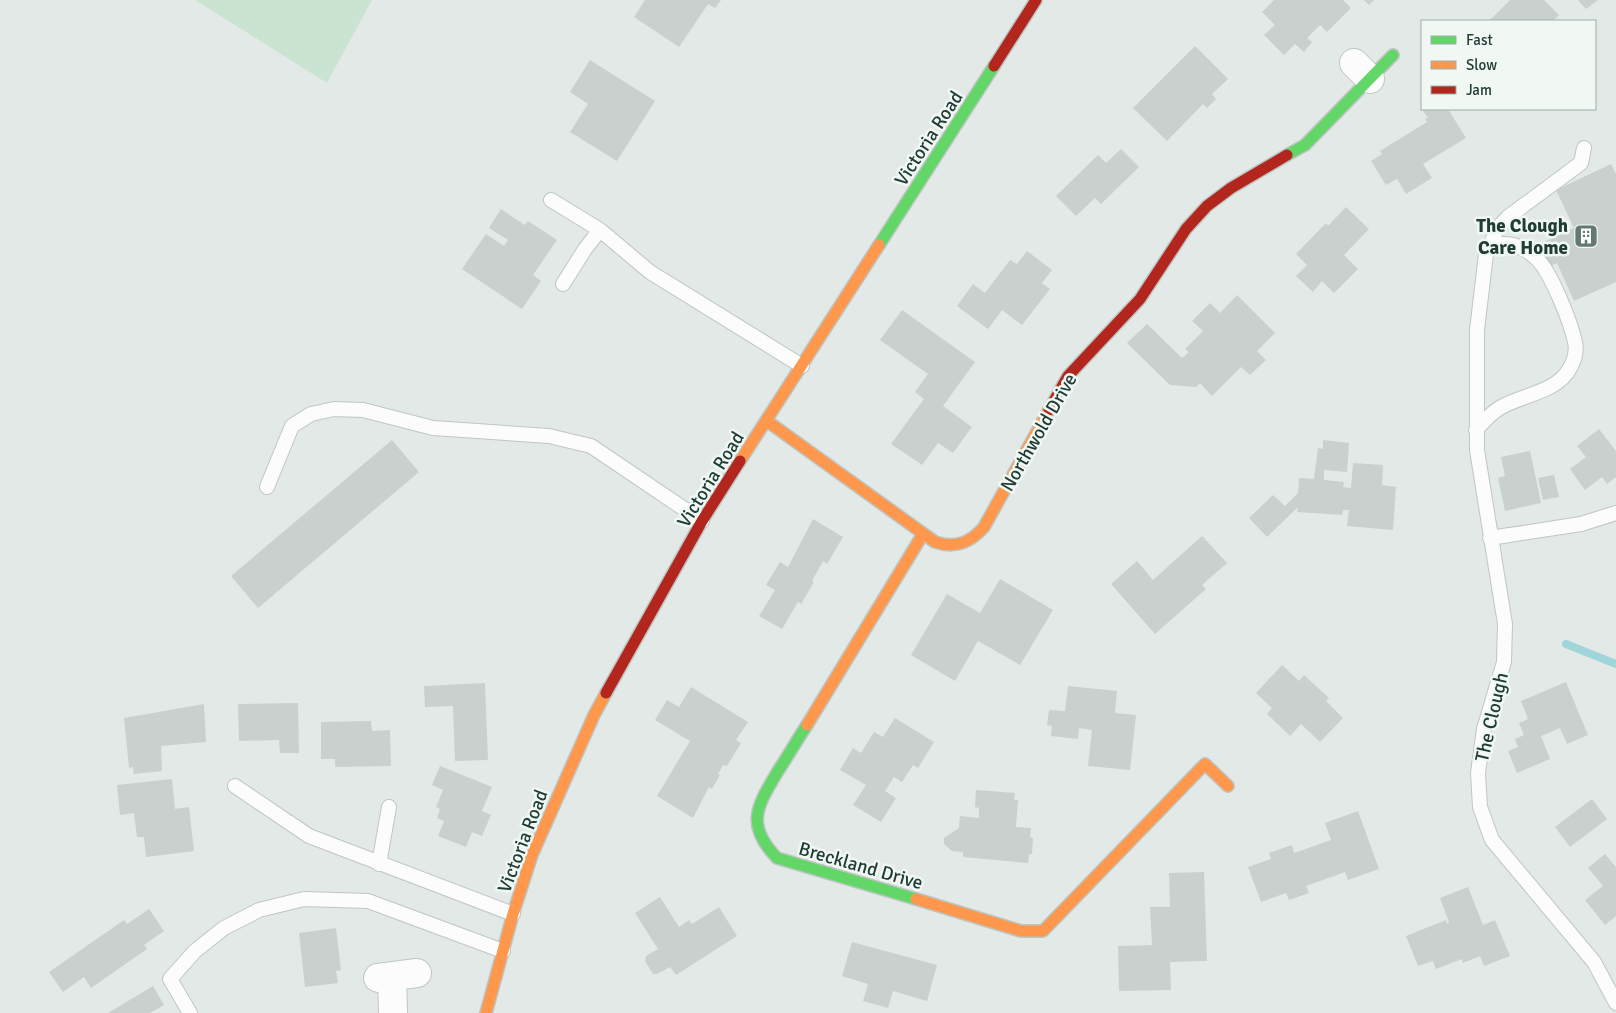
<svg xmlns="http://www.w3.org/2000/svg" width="1616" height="1013" viewBox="0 0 1616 1013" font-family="Signika,sans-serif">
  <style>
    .green { fill: #cbe4d1 }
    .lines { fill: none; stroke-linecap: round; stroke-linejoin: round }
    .stream { stroke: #a0d5da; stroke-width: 8 }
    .building { fill: #cad0cd }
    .lane-casing { stroke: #c0c6c3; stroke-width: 16 }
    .street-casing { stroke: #c0c6c3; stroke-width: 30 }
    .fast-casing { stroke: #bcc5c1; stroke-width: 14 }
    .slow-casing { stroke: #bcc5c1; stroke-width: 14 }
    .jam-casing { stroke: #bcc5c1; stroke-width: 14 }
    .lane { stroke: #fbfcfb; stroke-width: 14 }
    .street { stroke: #fbfcfb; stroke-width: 28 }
    .fast { stroke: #63d668; stroke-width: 11 }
    .slow { stroke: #ff974d; stroke-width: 11 }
    .jam { stroke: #b3261e; stroke-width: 11 }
    .labels { text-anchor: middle; stroke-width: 5; stroke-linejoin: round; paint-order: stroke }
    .street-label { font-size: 19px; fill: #203d34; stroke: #f1f8f4 }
    .poi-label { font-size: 19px; font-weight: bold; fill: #203d34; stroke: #f1f8f4; text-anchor: end }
  </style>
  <rect width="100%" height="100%" fill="#e3e9e6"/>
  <path class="green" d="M195 0H372L327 83Z"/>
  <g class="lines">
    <path class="stream" d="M1566 644 1616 664"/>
  </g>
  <path class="building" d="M645 0H721L715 8 708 4 679 47 634 17Z
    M1274 0H1343L1351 8 1327 32 1320 25 1307 38 1312 42 1304 52 1295 44 1284 55 1264 35 1275 25 1262 12Z
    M1364 0H1374L1369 5Z
    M1510 0H1544L1559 15 1553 21H1489Z
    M1578 0H1598L1586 9Z
    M1195 46 1228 79 1212 94 1216 99 1207 108 1203 104 1167 141 1133 108Z
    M590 60 655 101 617 161 570 132 588 104 570 92Z
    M1422 109H1448L1466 138 1423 164 1432 178 1406 194 1397 179 1386 185 1371 161 1382 154 1380 151 1427 122 1425 119 1428 118Z
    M1121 149 1139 167 1101 204 1095 198 1076 216 1056 196 1098 155 1106 163Z
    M1611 164 1616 174V282L1574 301 1557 263 1550 266 1540 244 1574 228 1556 190Z
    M1346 207 1369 229 1344 255 1358 269 1334 293 1322 281 1313 292 1296 276 1307 265 1296 254 1326 223 1328 226Z
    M501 209 525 225 528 221 557 240 533 275 541 281 522 309 462 269 486 234 504 246 508 240 489 228Z
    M1027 251 1052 270 1042 283 1050 289 1022 325 1002 310 988 329 957 306 973 284 985 293 1010 260 1017 264Z
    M1237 295 1275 333 1257 351 1266 360 1250 375 1241 367 1212 396 1200 383 1196 387 1170 385 1127 343 1147 324 1182 358 1189 352 1185 349 1203 331 1192 321 1210 303 1220 313Z
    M902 310 975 362 943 406 972 427 953 453 938 443 922 465 891 444 924 399 915 392 928 374 880 340Z
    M1599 429 1616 451V477L1607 484 1602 477 1585 490 1570 469 1586 457 1577 446Z
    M392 440 419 472 258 608 231 576Z
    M1323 440 1349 443 1347 472 1324 470V480L1344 482 1343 487 1351 488 1353 463 1383 465 1382 485 1396 487 1393 530 1347 526 1349 510H1343L1342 515 1297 512 1298 507 1267 537 1249 518 1273 495 1285 506 1298 493 1299 478 1314 479 1318 448 1323 449Z
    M1530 451 1541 503 1505 511 1498 478 1505 476 1501 457Z
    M1554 475 1559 497 1543 500 1538 478Z
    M813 519 843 537 827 564 823 561 812 581 814 582 801 604 798 602 782 629 759 616 775 590 766 585 780 562 788 567Z
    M1202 536 1227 563 1202 585 1206 589 1155 634 1111 584 1137 561 1153 580Z
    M1000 579 1053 610 1020 665 978 641 955 681 911 655 947 594 980 613Z
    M1282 665 1299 681 1304 675 1329 698 1326 701 1343 718 1320 742 1301 724 1290 736 1267 714 1272 708 1256 693Z
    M1566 682 1588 735 1567 744 1560 728 1541 736 1550 759 1517 773 1508 751 1518 747 1515 739 1524 735 1519 723 1528 719 1521 701Z
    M485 683 488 760 455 761 453 706 425 707 424 686Z
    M1068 686 1117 691 1115 713 1136 715 1130 770 1088 766 1092 730 1079 728 1078 739 1051 736 1052 726 1047 725 1049 710 1065 711Z
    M691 687 748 722 736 740 741 743 727 766 723 765 718 774 720 775 712 789 709 787 693 818 657 796 690 741 655 720 667 700 679 707Z
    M298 703 299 753H280L279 740 239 741 238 704Z
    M204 704 206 742 161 746 162 771 134 774 133 767 129 768 124 718Z
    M895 718 934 742 918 768 913 765 902 782 894 777 885 791 896 798 881 822 853 805 866 785 840 770 853 748 861 753 874 732 883 737Z
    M371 721 372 731 390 730 391 766 335 767V759H321V722Z
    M440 766 492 787 482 811 491 815 482 836 472 832 466 847 438 836 444 821 437 818 440 809 436 807 443 790 432 785Z
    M172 779 175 809 189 807 194 851 146 857 144 837H137L134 813 120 815 117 785Z
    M976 790 1015 793 1014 800H1018L1016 827 1031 828 1030 837 1033 838 1032 854H1029L1028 863 963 857V852L952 851 944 844V838L959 828 960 816 979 818V808L975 807Z
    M1592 799 1607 819 1570 847 1555 827Z
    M1358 811 1379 869 1348 880 1345 872 1306 886 1309 893 1289 900 1286 893 1261 902 1248 867 1271 859 1269 853 1292 845 1294 853 1331 840 1325 823Z
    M1605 854 1616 867V916L1605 925 1585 900 1603 886 1588 868Z
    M1204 872 1207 961 1170 962 1171 990 1119 991 1118 946 1152 945 1150 907H1170L1169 873Z
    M1468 887 1483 925 1495 920 1510 956 1484 966 1480 956 1463 963 1462 959 1436 969 1433 961 1418 966 1406 936 1446 920 1447 924 1449 922 1440 898Z
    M660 897 679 927 689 920 692 924 719 907 737 936 676 975 670 967 657 974H653L645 961 646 956 658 949 635 913Z
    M149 909 164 931 144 945 147 949 91 988 84 977 63 992 49 972 124 920 127 924Z
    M336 928 341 970 336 971 338 983 305 987 299 933Z
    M852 942 937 965 927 1001 893 991 888 1008 863 1001 868 984 842 976Z
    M153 986 164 1005 150 1013H108Z"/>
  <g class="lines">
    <g class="lane-casing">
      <path id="lane" d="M551 200 600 230
        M1489 248 1497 229 1508 217 1581 163 1584 148
        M563 284 585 249 600 230 650 272 802 366
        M1476 430C1483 422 1489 415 1498 409 1519 395 1557 393 1570 368 1574 361 1577 351 1575 342 1571 323 1551 272 1537 259 1524 246 1505 239 1489 248L1486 254 1477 330V450L1505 624 1504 662 1484 729 1478 773 1480 807 1492 840 1594 962 1616 1003
        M267 487 292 426 311 414 334 409 363 410 433 428 549 436 591 446 702 521
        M1490 538 1581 524 1616 513
        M235 786 309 836 513 914
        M379 864 389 807
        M190 1013 170 979 195 951 224 928 259 910 304 899 368 901 503 951"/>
    </g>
    <g class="street-casing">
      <path id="street" d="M1354 63 1370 79
        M392 977 393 1013
        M378 978 417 973"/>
    </g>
    <g class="fast-casing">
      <path id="fast" d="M1287 155 1305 145 1393 55
        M879 245 994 66
        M807 725C797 740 788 756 778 771 758 805 744 824 777 858L916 899"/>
    </g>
    <g class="slow-casing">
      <path id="slow" d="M767 421 935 542C955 549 970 543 984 527L1049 410
        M740 461 879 245
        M807 725 923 534
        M916 899 1021 931H1043L1205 764 1228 786
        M486 1013 513 914 532 855 594 715 606 693"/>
    </g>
    <g class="jam-casing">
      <path id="jam" d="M994 66 1036 0
        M1049 410 1068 376 1140 299 1186 229 1207 206 1231 188 1287 155
        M606 693 702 521 740 461"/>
    </g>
    <use href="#lane" class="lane"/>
    <use href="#street" class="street"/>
    <use href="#fast" class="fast"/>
    <use href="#slow" class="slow"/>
    <use href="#jam" class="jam"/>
  </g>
  <defs>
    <g id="building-square" transform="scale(1.25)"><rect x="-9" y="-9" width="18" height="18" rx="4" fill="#647972" stroke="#f1f8f4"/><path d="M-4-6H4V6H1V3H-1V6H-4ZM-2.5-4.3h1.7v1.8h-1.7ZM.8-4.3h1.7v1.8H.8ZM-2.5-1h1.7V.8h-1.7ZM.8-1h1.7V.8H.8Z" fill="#fff"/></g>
  </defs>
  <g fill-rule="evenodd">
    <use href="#building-square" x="1586" y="236"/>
  </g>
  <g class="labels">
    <g class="street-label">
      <text transform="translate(928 138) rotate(-57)" y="7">Victoria Road</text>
      <text transform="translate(1038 432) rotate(-60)" y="7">Northwold Drive</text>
      <text transform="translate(710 479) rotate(-58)" y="7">Victoria Road</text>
      <text transform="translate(1491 717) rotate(-77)" y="7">The Clough</text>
      <text transform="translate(522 841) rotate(-69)" y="7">Victoria Road</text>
      <text transform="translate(861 865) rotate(16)" y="7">Breckland Drive</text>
    </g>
    <g class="poi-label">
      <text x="1568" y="232">The Clough<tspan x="1568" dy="22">Care Home</tspan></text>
    </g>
  </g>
  <rect x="1421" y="20" width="175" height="90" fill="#f1f8f4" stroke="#9dada7"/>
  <rect x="1431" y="36" width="25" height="8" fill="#63d668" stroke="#9dada7"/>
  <text x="1466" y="45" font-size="15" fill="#203d34">Fast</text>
  <rect x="1431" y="61" width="25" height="8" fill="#ff974d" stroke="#9dada7"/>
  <text x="1466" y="70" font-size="15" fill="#203d34">Slow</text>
  <rect x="1431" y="86" width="25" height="8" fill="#b3261e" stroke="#9dada7"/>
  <text x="1466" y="95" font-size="15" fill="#203d34">Jam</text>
</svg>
